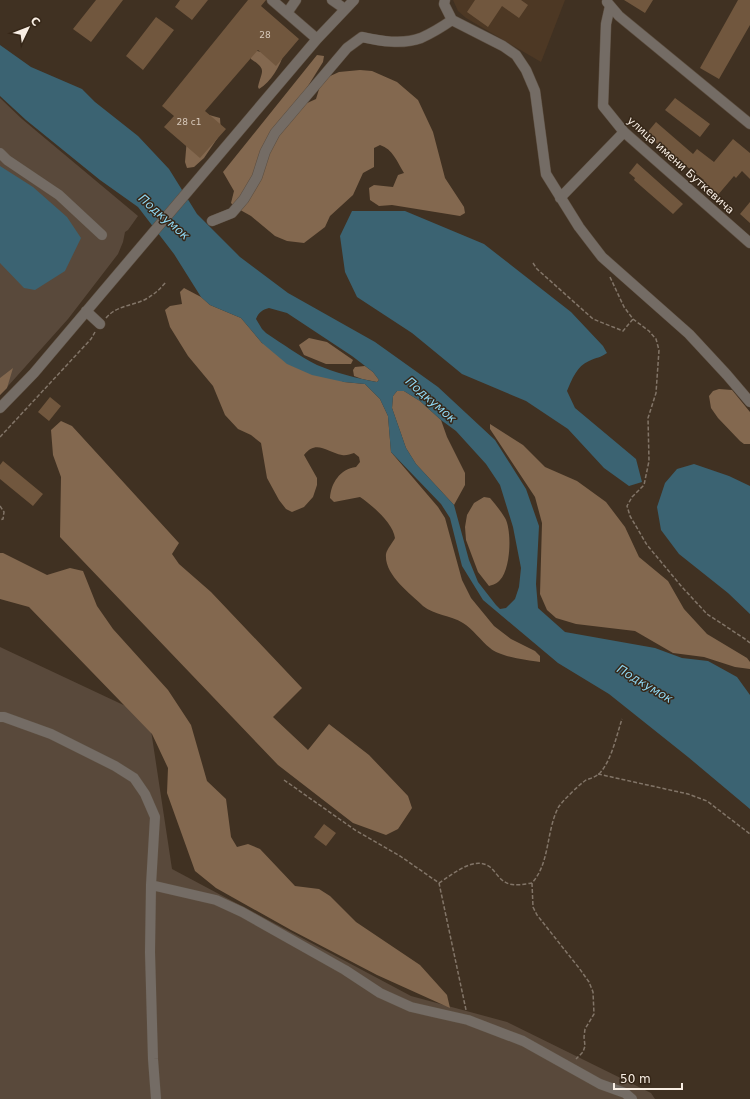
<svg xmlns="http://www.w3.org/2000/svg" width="750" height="1099" viewBox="0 0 750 1099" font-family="'DejaVu Sans',sans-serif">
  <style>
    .built { fill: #4d3824 }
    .green { fill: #59493b }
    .forest { fill: #83684f }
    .water { fill: #3b6372; fill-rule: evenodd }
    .building { fill: #71573e }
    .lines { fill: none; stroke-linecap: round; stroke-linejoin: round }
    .minor-casing { stroke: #5d4f41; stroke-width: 11 }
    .path { stroke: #827568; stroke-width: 1.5; stroke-dasharray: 4 2; stroke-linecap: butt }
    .minor { stroke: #746c65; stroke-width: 10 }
    .labels { text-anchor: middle; stroke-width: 3; stroke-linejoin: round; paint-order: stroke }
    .number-label { font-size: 9px; fill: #d6c8ba }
    .street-label { font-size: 11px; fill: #f8eee4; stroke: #362718 }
    .water-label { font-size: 12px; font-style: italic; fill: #8fd7f2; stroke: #362718 }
  </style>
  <rect width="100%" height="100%" fill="#403122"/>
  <path class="built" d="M453 0H565L541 62 466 18 458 11Z"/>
  <path class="green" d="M0 98 22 119 138 216 128 230 125 232 123 242 118 254 68 319 0 395Z
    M0 647 149 717 172 869 411 996 507 1022 651 1093 655 1099H0Z"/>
  <path class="forest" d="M253 50 274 55 284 53C280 66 271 82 259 89L258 87C262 70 267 70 251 59L250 51Z
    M317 55 324 56 323 62 303 94 305 104 316 99 320 86 328 77 339 72 360 70 372 71 397 82 418 100 433 132 445 178 464 207 465 213 460 216 392 205 379 206 370 200 369 188 374 185 393 187 398 175 404 173C397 162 393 149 380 145L374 148V167L363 173 353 195 330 216 325 227 304 243 287 241 275 236 251 216 235 207 231 203 234 191 223 172Z
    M202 113 220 118 221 133 204 158 194 167 187 168 185 162 187 138Z
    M184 288 201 297 210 305 241 318 262 343 344 382 365 384 380 399 388 416 391 452 438 507 445 518 462 580 471 598 494 626 511 639 535 651 540 656V662C527 660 500 657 490 648 481 641 473 629 463 623 450 615 434 615 423 606 410 593 384 575 386 554 387 549 393 542 395 538 393 523 372 505 360 497L334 502 330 498C331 483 340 469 356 467L360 462 359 457 354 453C350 454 346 456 342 455 327 452 316 439 304 455L317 478V485L313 497 304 507 292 512 286 509 279 500 267 478 261 443 251 435 238 429 225 415 213 386 188 356 170 327 165 310 170 306 182 304 180 292Z
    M309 338 327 342 353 360 351 364H326L304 355 299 345Z
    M365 366 373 372 379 380 377 382 362 379 354 376 353 370 355 367Z
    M13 368 7 388 0 395V378Z
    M719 389 732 390 750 412V444H744L740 441 718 418 711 408 709 396 713 391Z
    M397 391H404L420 401 441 420 447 437 465 473V485L454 505 416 464 406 448 392 408 393 396Z
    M61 421 72 426 179 543 172 554 179 564 211 592 302 688 273 717 308 750 329 724 369 755 408 796 412 808 398 829 386 835 353 823 278 765 60 537 61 477 53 455 51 430Z
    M490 424 523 445 545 467 577 481 606 502 625 527 639 557 668 581 684 609 707 634 747 658 750 662V669L735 667 704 657 673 653 635 631 576 624 556 618 547 610 540 594 542 523 535 497 490 429Z
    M484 497 490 498C495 504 501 511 505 518 512 530 511 569 500 580 498 583 493 585 489 586L478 572 466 540 465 527 467 515 474 503Z
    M0 553H3L47 575 70 568 83 571 97 606 113 629 168 690 191 725 207 781 226 799 231 837 237 847 248 844 260 849 295 886 319 889 330 896 356 922 420 965 447 995 450 1008 377 975 291 930 216 888 195 871 167 793 168 768 152 734 29 607 0 599Z"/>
  <path class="water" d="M0 45 31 67 82 89 95 102 138 136 169 169 197 214 240 257 288 293 375 342 438 387 495 440 526 489 539 526 536 584 538 608 565 632 655 648 682 658 708 661 737 677 750 695V809L688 757 609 694 558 663 483 600 462 566 450 518 441 504 391 452 388 416 380 399 365 384 344 382 312 375 287 364 262 343 241 318 210 305 201 297 174 254 138 207 100 180 26 120 0 96ZM269 308 287 313 352 356 373 372 379 380 377 382C359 379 333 372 317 365 299 356 283 344 266 333L262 329 256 319C259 312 262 310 269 308ZM397 391H404L420 401 441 420 456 431 486 464 500 485 513 527 521 568 519 587 515 599 506 608 500 609 496 605 478 582 469 560 454 505 416 464 406 448 392 408 393 396Z
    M0 166 33 187 67 217 81 238 65 271 35 290 24 288 0 263Z
    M352 211H405L484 244 571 312 603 346 607 353C600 358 597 357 589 361 577 366 572 379 567 391L575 408 636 459 642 482 629 486 604 468 568 429 526 401 462 374 412 333 357 297 345 272 340 236Z
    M694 464 729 476 750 486V614L728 593 679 554 661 530 657 507 665 483 677 469Z"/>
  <path class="building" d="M96 0H123L91 42 73 29Z
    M180 0H208L192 20 175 7Z
    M248 0H266L261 6 299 39 276 66 258 50 205 111 226 129 200 158 164 127 174 116 162 106Z
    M475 0H521L528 5 519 18 502 6 488 27 467 12Z
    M624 0H653L645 13Z
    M738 0H750V25L719 79 700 68Z
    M156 17 174 30 143 70 126 56Z
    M675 98 710 124 700 137 665 110Z
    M656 122 693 154 697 149 714 162 733 139 750 153V179L742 171 736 178 734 176 717 196 702 183 704 180 681 162 680 163 646 134Z
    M637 163 683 204 673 214 634 180 635 178 629 173Z
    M750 202V223L740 214Z
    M50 397 61 406 49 421 38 412Z
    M3 461 43 494 33 506 0 479V465Z
    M324 824 336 833 326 846 314 837Z"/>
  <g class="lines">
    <g class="minor-casing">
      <path id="minor" d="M272 0 317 39
        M332 0 345 9
        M445 0 444 4 452 20 503 46 516 55 526 70 535 91 546 174 579 227 602 257 689 334 727 375 750 402
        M607 2 619 16 750 124
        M610 6 606 24 603 106 624 132 750 243
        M287 13 296 0
        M0 153 7 160 59 195 102 235
        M560 198 624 132
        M212 221 232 213 244 199 257 177 265 152 275 133 347 48 362 37C380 41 402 45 421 38 432 33 442 27 452 20
        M86 311 100 324
        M0 408 34 373 317 39 354 0
        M0 717H4L51 734 115 766 134 778 145 794 155 817 151 885 150 952 153 1059 156 1099
        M151 885 216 900 242 912 345 970 380 993 411 1007 468 1020 523 1041 600 1084 625 1093 632 1099"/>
    </g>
    <path class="path" d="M533 263 537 269 593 319 623 331 633 319
      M610 277 624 307 633 319 649 331 656 339 659 350 656 393 648 418 649 461 644 485 632 497 627 506 630 516 647 545 682 587 707 614 745 639 750 643
      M106 318C117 305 133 306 146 299 155 294 160 289 166 282
      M0 437 91 339 95 332
      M0 506 4 512 3 519 0 520
      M598 774 688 794 707 801 750 834
      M284 780 355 830 400 856 439 883 466 1010
      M439 883C452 875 474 855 490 867 495 871 499 879 505 882 512 887 525 884 532 883 550 863 546 832 558 808 561 802 580 784 586 780 591 778 596 777 600 773 612 759 616 737 622 719
      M532 883 533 907 537 915 579 968 589 982 593 992 594 1014 585 1029 584 1037 585 1046 583 1052 576 1059"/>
    <use href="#minor" class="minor"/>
  </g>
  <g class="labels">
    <g class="number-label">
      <text x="265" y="38">28</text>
      <text x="189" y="125">28 с1</text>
    </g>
    <g class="street-label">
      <text transform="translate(681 165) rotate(42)" y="4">улица имени Буткевича</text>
    </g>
    <g class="water-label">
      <text transform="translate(164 217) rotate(41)" y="4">Подкумок</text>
      <text transform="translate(431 400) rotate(41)" y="4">Подкумок</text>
      <text transform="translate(645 684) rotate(31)" y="4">Подкумок</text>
    </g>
  </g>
  <g transform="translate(28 28) rotate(47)" stroke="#362718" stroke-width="3" paint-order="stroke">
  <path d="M0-3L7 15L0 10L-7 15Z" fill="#f8eee4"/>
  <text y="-6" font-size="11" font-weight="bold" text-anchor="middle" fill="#f8eee4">С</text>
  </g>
  <path d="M614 1083v6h68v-6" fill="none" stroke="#f8eee4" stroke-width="2"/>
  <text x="620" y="1083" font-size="12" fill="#f8eee4" stroke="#362718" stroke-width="3" paint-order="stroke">50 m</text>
</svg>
